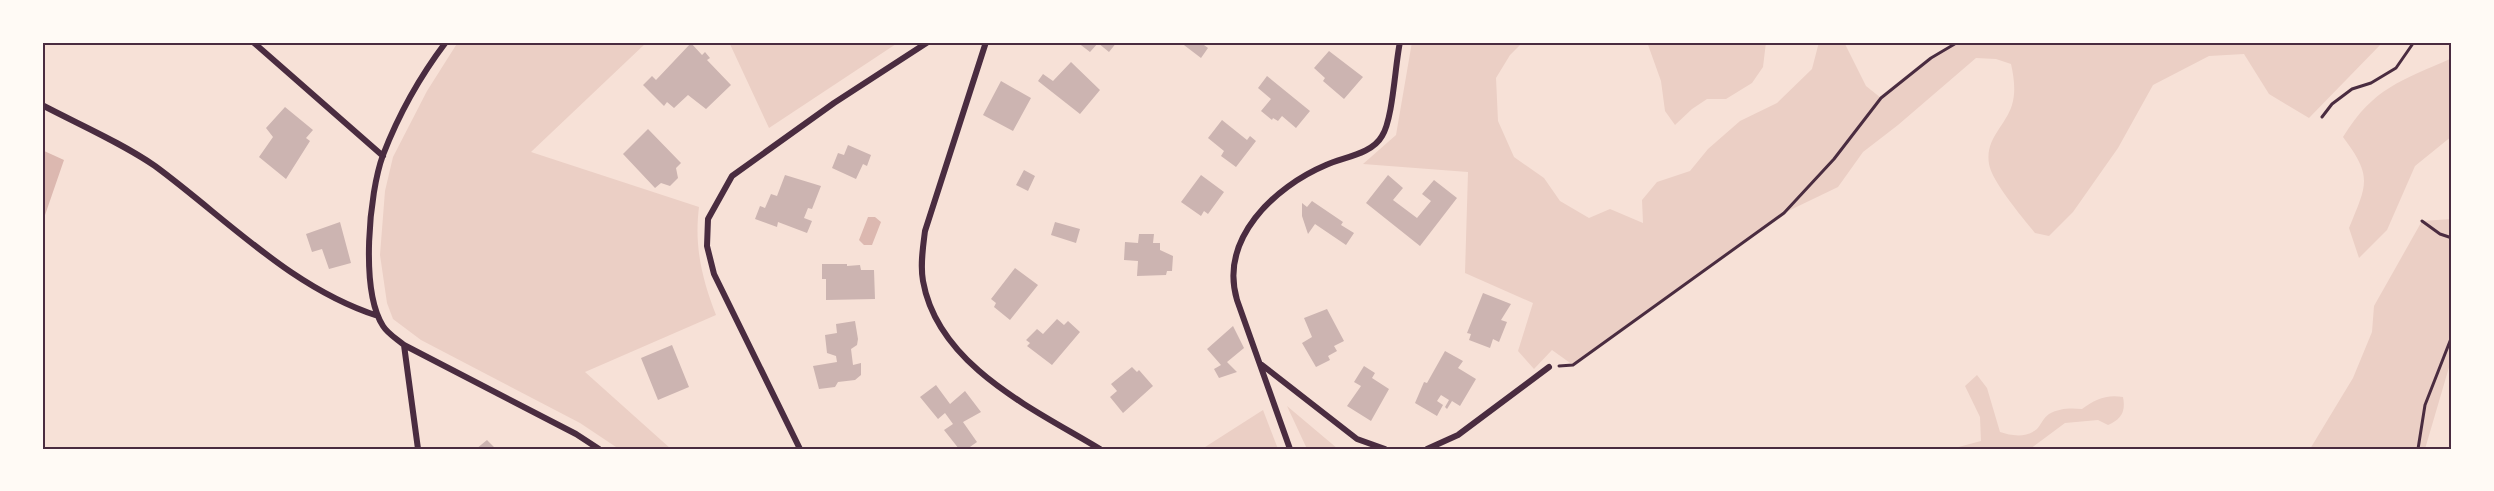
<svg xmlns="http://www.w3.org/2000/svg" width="2494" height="491" viewBox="0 0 2494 491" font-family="'IBM Plex Sans',sans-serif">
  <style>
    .green { fill: #ebcfc5 }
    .water { fill: #dcb8b0 }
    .building { fill: #ccb4b1 }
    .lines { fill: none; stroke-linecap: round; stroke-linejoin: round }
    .path { stroke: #4a2c40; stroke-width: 3 }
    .minor { stroke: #4a2c40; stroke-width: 6 }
    .neatline { fill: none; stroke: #4a2c40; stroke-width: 2 }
  </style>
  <rect width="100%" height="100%" fill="#f7e1d7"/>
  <path class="green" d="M458 42H647L531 152 699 207C694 246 702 279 716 315L585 372 671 449H619L580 423 421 340 393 319 387 303 380 255 385 191 393 157 427 91Z
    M729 42H899L769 128Z
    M1412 42H1523L1510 55 1496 78 1498 121 1514 157 1544 178 1560 201 1589 218 1610 209 1643 223 1642 200 1657 182 1690 171 1708 149 1740 121 1777 103 1812 69 1819 42H1844L1866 86 1881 98 1931 58 1958 42H2383L2309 118 2269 94 2244 54 2209 56 2153 85 2118 148 2073 212 2049 236 2035 233C2023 218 1992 182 1989 164 1985 138 2005 127 2012 105 2016 92 2014 77 2011 64L1996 59 1976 58 1898 125 1863 152 1838 187 1784 213 1573 365 1552 350 1534 369 1518 351 1533 303 1465 273 1468 172 1363 164 1396 135Z
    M1647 42H1766L1763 67 1752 83 1726 99H1707L1692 109 1675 125 1665 111 1661 81Z
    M2452 58V136L2415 166 2387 230 2359 258 2349 228C2367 184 2373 177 2343 137 2374 87 2401 81 2452 58Z
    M2452 219V357L2425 449H2310L2353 378 2372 332 2374 306 2422 221Z
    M1977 375 1987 388 2000 432C2012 436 2026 438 2037 429 2041 425 2043 418 2049 414 2060 408 2070 408 2082 409 2095 399 2107 394 2123 397 2126 412 2121 419 2108 425L2098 420 2065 423 2030 449H1951L1981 441 1980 417 1965 386Z
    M1287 406 1338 449H1307Z
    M1263 410 1278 449H1202Z"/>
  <path class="water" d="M42 150 64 160 44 218H42Z
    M868 217H875L881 222 872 245H864L859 240Z"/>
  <path class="building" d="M1077 42H1117L1109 52 1098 43 1090 52Z
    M1180 42H1200L1208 48 1201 58Z
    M691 43 702 55 705 52 710 58 707 60 731 85 706 109 688 95 674 108 667 102 664 106 643 85 652 76 656 80Z
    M1329 51 1363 77 1344 99 1323 81 1325 78 1314 68Z
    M1071 62 1100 90 1080 114 1038 81 1043 74 1053 81Z
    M1267 76 1310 111 1296 128 1282 116 1278 121 1273 118 1272 120 1261 111 1271 99 1258 88Z
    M1001 81 1031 98 1013 131 983 115Z
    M285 107 313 130 306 138 310 141 286 179 259 157 273 137 266 128Z
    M1222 120 1247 140 1250 136 1256 141 1236 167 1221 156 1224 151 1208 138Z
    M648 129 681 163 676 168 678 178 670 186 661 183 655 188 623 154Z
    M848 145 871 155 867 166 863 164 856 179 832 168 838 153 844 155Z
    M1024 170 1035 176 1028 191 1016 185Z
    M785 175 821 186 812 209 808 208 804 218 812 221 807 233 778 222 777 227 755 219 760 206 765 208 771 194 777 196Z
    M1201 175 1224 192 1208 214 1204 211 1201 216 1181 202Z
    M1388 175 1403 188 1393 200 1417 218 1431 201 1422 194 1434 180 1457 198 1420 246 1366 203Z
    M1312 201 1343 222 1341 225 1354 233 1346 245 1315 224 1308 234 1302 216V203L1307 207Z
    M340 222 351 263 329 269 322 249 312 252 306 234Z
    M1055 222 1080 229 1076 243 1051 235Z
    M1139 234H1154L1153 243H1160V250L1173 256 1172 271H1167L1166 275 1137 276 1138 261 1124 260 1125 242 1138 243Z
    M822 264H847V266L860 265 861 270H874L875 299 826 300V279H822Z
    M1015 268 1038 285 1010 320 994 307 996 303 991 299Z
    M1483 293 1511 304 1501 320 1507 322 1499 342 1493 339 1490 348 1469 340 1471 334 1467 333Z
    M1327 309 1344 341 1334 346 1337 351 1328 356 1330 360 1316 367 1302 343 1312 337 1304 318Z
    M1057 319 1064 325 1068 321 1080 332 1052 365 1027 346 1030 343 1026 340 1037 329 1043 334Z
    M855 321 858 339 857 345 851 349 853 365 861 363V375L855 380 838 382 835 387 819 389 813 366 837 362 836 356 827 353 825 335 837 333 836 324Z
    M1233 326 1244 348 1227 362 1237 372 1219 378 1214 369 1221 365 1207 349Z
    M672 345 689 387 658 400 641 358Z
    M1445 351 1463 361 1458 368 1476 379 1460 406 1452 401 1447 409 1445 407 1449 400 1441 395 1437 401 1443 405 1437 416 1415 403 1424 382 1427 383Z
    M1364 366 1375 373 1372 378 1389 389 1371 421 1347 406 1361 386 1354 382Z
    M1132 367 1137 372 1139 370 1153 386 1123 413 1110 397 1117 391 1111 384Z
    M936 385 950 404 965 391 981 412 963 422 977 442 967 449H959L944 430 953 424 945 413 938 419 920 397Z
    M487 440 496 449H476Z"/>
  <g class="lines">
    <path class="path" d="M2322 117 2332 104 2352 89 2371 83 2396 68 2414 42
      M2422 221 2440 234 2452 238
      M1559 366 1573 365 1784 213 1834 159 1881 98 1931 58 1958 42
      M2418 449 2425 405 2452 336"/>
    <path class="minor" d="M253 42 383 156
      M446 42C421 75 398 116 383 155 369 193 360 290 383 326 388 334 397 339 404 345L576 434 599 449
      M986 42 925 231C923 247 920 265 923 281 938 366 1034 409 1100 449
      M42 105C78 124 122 143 155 166 227 219 291 288 378 316
      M404 345 418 449
      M1262 365 1357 439 1385 449
      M800 449 714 274 707 246 708 219 732 176 834 103 928 42
      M1290 449 1237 300C1219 239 1274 187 1326 165 1344 157 1372 154 1382 136 1393 119 1395 65 1400 42
      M1427 449 1458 435 1549 367"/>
  </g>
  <rect width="2494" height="491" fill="none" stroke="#fffaf5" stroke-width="87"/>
  <rect x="44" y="44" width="2406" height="404" class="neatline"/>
</svg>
